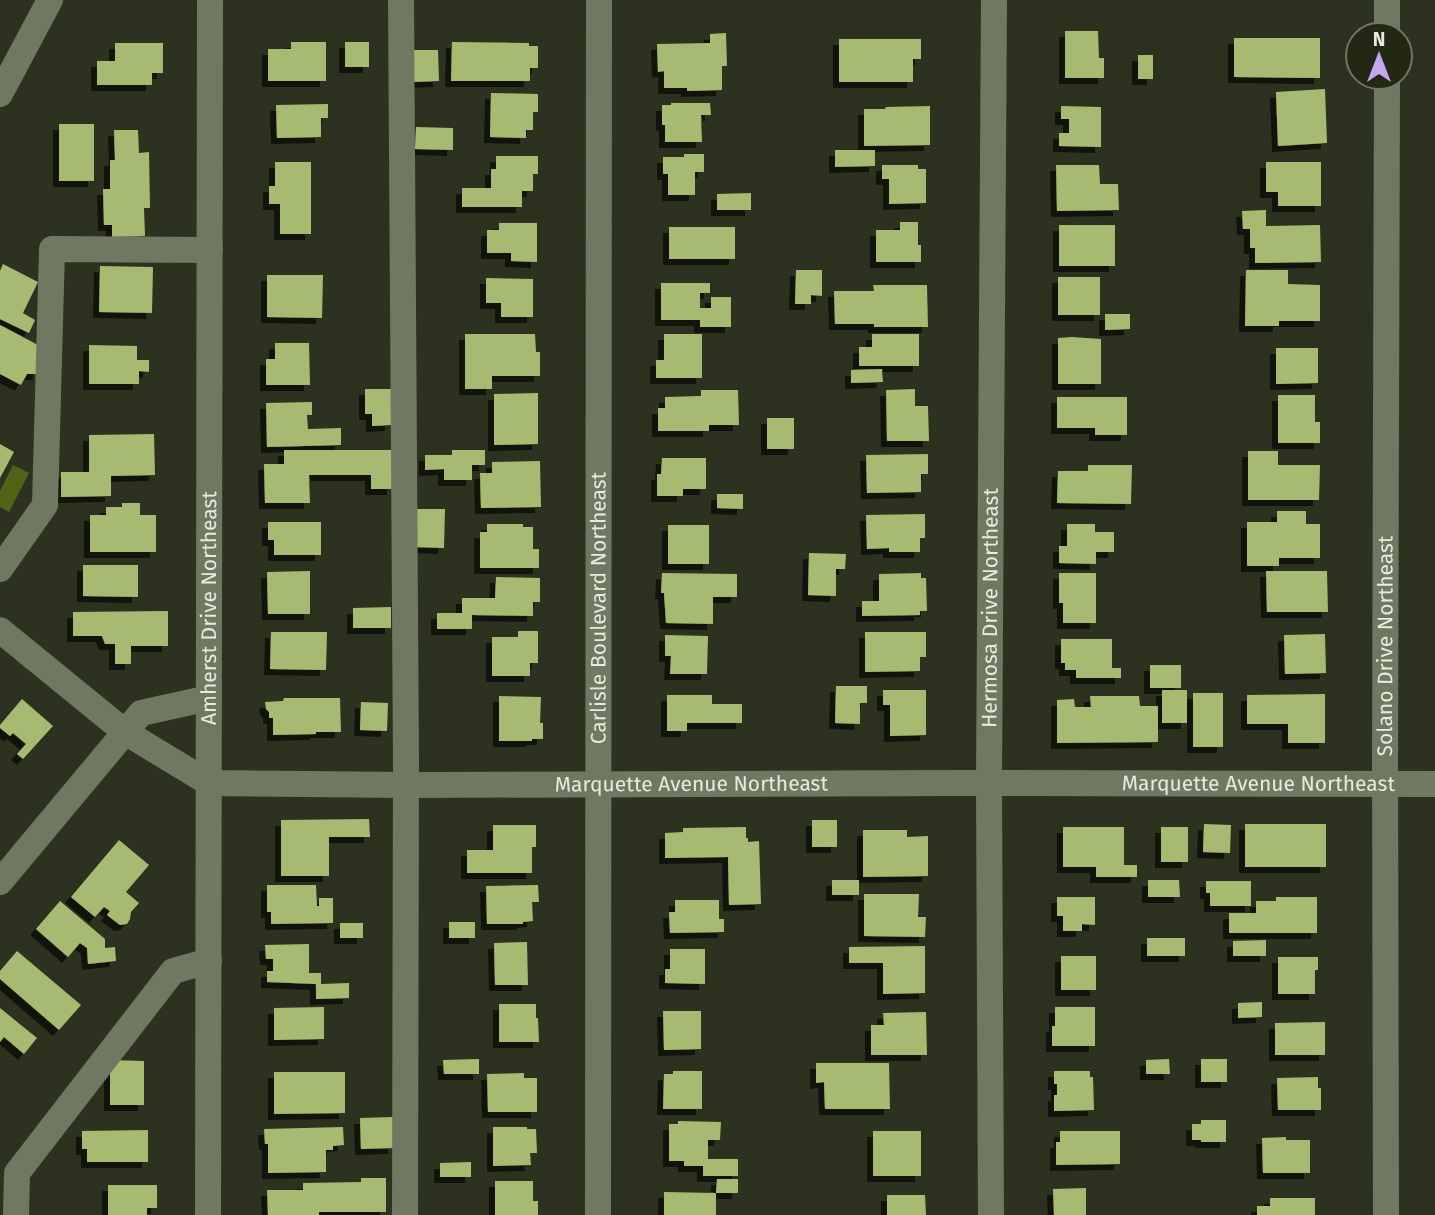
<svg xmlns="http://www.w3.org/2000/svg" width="1435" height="1215" viewBox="0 0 1435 1215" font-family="'Fira Sans',sans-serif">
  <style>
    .water { fill: #526317 }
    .building { fill: #a6bb71; filter: url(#shadow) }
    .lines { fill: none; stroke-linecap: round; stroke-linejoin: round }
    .minor { stroke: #717862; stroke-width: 26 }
    .labels { text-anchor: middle; stroke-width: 7; stroke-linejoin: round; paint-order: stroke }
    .street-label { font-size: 21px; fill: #e7ebdf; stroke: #232815 }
  </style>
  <defs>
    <filter id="shadow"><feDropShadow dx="-6" dy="6" stdDeviation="0" flood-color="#0009"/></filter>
  </defs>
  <rect width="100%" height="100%" fill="#2c321f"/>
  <path class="water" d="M13 465 29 473 9 512 0 507V491Z"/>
  <path class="building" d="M1065 31H1098L1099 58H1104V78H1065Z
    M726 33 727 66H722V90L687 91V88H664V71L658 72 657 44 710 43V34Z
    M1234 38H1320V78L1234 77Z
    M839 39H921V59H913V82H839Z
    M291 42H326V81H268V49H291Z
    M345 42H369V67H345Z
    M452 42 529 43V46H538V68H530V81H451Z
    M115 43H163V73H152V85H97V61H115Z
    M414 50H438L439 81 414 82Z
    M1138 55H1153V79H1138Z
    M1325 89 1327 143 1278 146 1276 92Z
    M491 93 538 94V112H533V130H526V138L490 137Z
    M671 103H710L711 115H701L702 142H665V125H662V105H671Z
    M328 104V118H321V137L277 138 276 105Z
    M930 106V145L864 146V109H885L886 107Z
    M1061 106 1101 107V147L1059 146V133H1069V119H1061Z
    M59 124H94V181H59Z
    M416 127 453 128V150L415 149Z
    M114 130H138L139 153 149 152 150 208H144L145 236 112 237V225H104L103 189H110V160H115Z
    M835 150H875V166L835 167Z
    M684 154H704V172H695V195H668V174H663V157H684Z
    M496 156H538V174H533V191H522V207H462V188H491V169H496Z
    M275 162H311V234H280V204H269V186H275Z
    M1266 162H1321V206H1278V192H1266Z
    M882 165H918V169H926V203L889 204V179H882Z
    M1056 165H1099L1100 184H1118L1119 210 1057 211Z
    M751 193V210H717V194Z
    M1266 210V226L1320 225 1321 262 1255 263V248H1250V229H1243L1242 211Z
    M900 222H918V245H921V262H876V230H900Z
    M499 223H537V262L511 261V253H487V230H499Z
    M1059 225H1115V266H1059Z
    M669 227H735V259H669Z
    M3 264 38 282 23 313 35 320 29 333 0 319V271Z
    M100 266 153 267 152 313 99 312Z
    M796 270H822V296L811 295V304H795Z
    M1246 270H1288V284L1320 285V321H1279V326H1245Z
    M267 275H323L322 318 267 317Z
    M1058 277H1100V315H1058Z
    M486 278 533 279V317H501V303H486Z
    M661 283H710V293H700V308H711V297H731V327H700V320H661Z
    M873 285H927L928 327H874V324H835L834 291H874Z
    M1105 314H1130V329L1105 330Z
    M0 325 38 345 39 374H27L21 385 0 374Z
    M465 334H535L536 352H540V376H492V389H465Z
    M664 334H702V378H656V360H664Z
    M872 334H919V366H859V347H872Z
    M1072 337 1101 339V384H1058V338Z
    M275 343H309L310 385H266V359H275Z
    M89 345 137 346V360H149V372L139 371V384H89Z
    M1276 348H1318V383L1276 384Z
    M882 369 883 382 851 383V370Z
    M365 389H391V425L372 426V414H365Z
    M915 389V406H928L929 441H887L886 390Z
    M701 390H738L739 425H709V431H658V408H665V397L701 396Z
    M538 393V444L494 445V394Z
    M1278 395H1315V422H1320V443H1278Z
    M1057 397H1127V435H1095V428H1057Z
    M312 402V415H307L308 429 341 428V445L267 447 266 403Z
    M767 418H794V449H767Z
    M154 434 155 475 111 476V496L61 497V472H89V435Z
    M0 444 14 452 0 478Z
    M284 450H392L393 489H371V475H309L310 503H265L264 464H284Z
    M452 450H485V465H472V480H444V469L425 470V455H452Z
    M1248 451H1278V465H1320L1319 500H1248Z
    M928 454V474H921V492L867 493 866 455Z
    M662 458H706V489H683V496H657V474H661Z
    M540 461 541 507 481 508 480 473H492V462Z
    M1088 465H1132L1131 504 1057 503 1058 471H1088Z
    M717 494H743V509L717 508Z
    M122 503H140V515H156V552H90V515H106V507H122Z
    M413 509H445L444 548 413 547Z
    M1277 511H1306V524H1320V558H1279V566H1247V522H1277Z
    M925 514V538H920V552H889V548L867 549 866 515Z
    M268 522H321V555H274V540H268Z
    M487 524H523V527H533V549H539V568H480V532H487Z
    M1067 524H1095V532H1114V552H1096V564L1059 563V546H1067Z
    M668 525H709V564H668Z
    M809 553 846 554 845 569H836V596L808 595Z
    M83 565H138V597L83 596Z
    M310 571V614H268L267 572Z
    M1266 571H1327L1328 612H1267Z
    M662 573 737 574V597H713V624L666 623 664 593H661Z
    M921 573V578H926L927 611H920V615L862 616V601H879V574Z
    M1059 573H1096V623H1063V603H1059Z
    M496 577 540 578V602H533V616L472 615V629H437V613H462V598H495Z
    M391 607V628H353V608Z
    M168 611V646H131V664H115V644H105L102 636H73V612Z
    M518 631H538V663H530V676H492V637H518Z
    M271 632H327L326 670 270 669Z
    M865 632H926V657H920V671L865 672Z
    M1325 634 1326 673 1285 674 1284 635Z
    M665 635 708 636 707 674H670L671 656H665Z
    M1061 639H1112V668H1121V678H1076V670H1065V663H1061Z
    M1150 665H1181V688H1150Z
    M836 686H867V703H860V724L835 723Z
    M883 690H926V735L890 736V705H883Z
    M1162 690H1187V723H1162Z
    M1193 693H1223V747H1193Z
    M1325 694V743H1288V724H1247V695Z
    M667 695H712V704H742V723H687V731H667Z
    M499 696 541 697 540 723H543V739H532V741H499Z
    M1090 696H1139L1140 706H1158V742L1057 743V700L1074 699 1075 707H1091Z
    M284 698H340L341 732H316V734L273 735V718H269V712L266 709 265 702 283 701Z
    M22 699 53 726 23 759 17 754 26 744 13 733 10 736 0 728V725Z
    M361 702 388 703 387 731 360 730Z
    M369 819 370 837H329V876H281V820Z
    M812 820H837V847H812Z
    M1204 824 1231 825 1230 853 1203 852Z
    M1245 824H1326V867H1245Z
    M493 825H536V847H532V873H467V850H493Z
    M746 827V838H748V842L759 841 761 904 729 905 728 857 665 858V833L683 832V828Z
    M1063 827H1124V865H1137V877H1096V867H1063Z
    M1161 827H1188V862H1161Z
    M863 830H907V837L928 836V876L863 877Z
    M119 840 149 865 126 892 139 903 131 912 130 919 127 924 120 925 107 915 110 911 104 907 95 917 71 897Z
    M832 880H859V895H832Z
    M1148 880H1179L1180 897H1148Z
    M1206 881H1251V906H1210V893H1206Z
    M267 885H316L317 906H319V898H333V923L271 924V912H267Z
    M538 885 539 902H532L533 921 523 922V924H487L486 886Z
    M864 894H919L918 917H926L925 937 864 936Z
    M1057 897H1095V925L1082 924V931H1063V916H1057Z
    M1276 897H1317V933H1229V913H1256V901H1276Z
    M675 900H719V919H724V932L670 933 669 912H675Z
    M60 901 105 939V948L115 947 116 961 88 964 87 948 80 943 68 957 36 929Z
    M449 922H475V938H449Z
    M340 923H363V938H340Z
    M1147 938H1185V956H1147Z
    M1266 940V956H1233V941Z
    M527 942 528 985H495L494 943Z
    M309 944V973H321V984L349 983V998L316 999V984L267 982V971H273V959H266L265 945Z
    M925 946V993L883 994V963H849V947Z
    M670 949H705V984L665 983V969H670Z
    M17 951 81 1005 59 1030 0 979V971Z
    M1061 956H1096V990H1061Z
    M1278 957H1318V970H1315V994H1278Z
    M1262 1002V1017L1238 1018V1003Z
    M499 1004H536V1018H538L539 1042H499Z
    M324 1007V1039L274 1040V1008Z
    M1055 1007H1095V1046H1052V1026H1055Z
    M0 1008 37 1038 24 1054 4 1037 0 1042Z
    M663 1011H701V1049L664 1050Z
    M926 1012 927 1055H871V1025H884L883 1013Z
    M1325 1022V1055H1275V1023Z
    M479 1059V1074H444L443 1060Z
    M1169 1059 1170 1074H1146V1060Z
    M1201 1059H1227V1082H1201Z
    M110 1060 144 1061V1105H110Z
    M816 1063H889L890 1109H825L824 1082 816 1083Z
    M673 1071H702V1109H663L664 1074H673Z
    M1054 1071H1090V1077H1093L1094 1110 1054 1111V1095H1057V1084H1054Z
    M274 1072H345V1113L274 1114Z
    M524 1073V1078H537V1112H488L487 1074Z
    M1318 1077V1088H1321V1110H1278L1277 1078Z
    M393 1117 394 1148 361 1149 360 1118Z
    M1201 1120H1226V1142H1201V1140H1192V1124H1201Z
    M678 1121 721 1122 720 1140H708V1159H738V1176H703V1166H684V1161H669V1124H678Z
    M343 1127 344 1145 333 1146V1150H326V1172L268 1173V1144H265L264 1129Z
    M493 1127H527V1129H536L537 1153H530L531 1165 493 1166Z
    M148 1130V1162H87V1149H82V1131Z
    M873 1131H921V1176H873Z
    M1060 1131H1120V1164L1056 1165V1142H1060Z
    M1286 1137V1140H1310V1173H1263L1262 1138Z
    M471 1162V1177H440V1163Z
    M361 1178H386V1212H319V1215H268L267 1190H303V1183L361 1182Z
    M717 1179H738V1193H716Z
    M495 1181H533V1201H538V1215H495Z
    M108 1185H157V1208H147V1215H108Z
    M1086 1188V1215H1054L1053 1189Z
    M664 1192 716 1193V1215H664Z
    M887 1195H925L926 1215H887Z
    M1270 1198H1315V1215H1257V1206H1270Z"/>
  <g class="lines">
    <g class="minor">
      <path d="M401 0 406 762 405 1215"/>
      <path d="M1387 35V0"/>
      <path d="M0 94 50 0"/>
      <path d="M0 569 45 505 52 249 210 250"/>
      <path id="s1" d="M0 630 125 732 209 783 406 785 960 783 1435 784"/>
      <path d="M0 882 141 713 209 698"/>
      <path d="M16 1215 17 1173 173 971 209 961"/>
      <path id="s2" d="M208 1215 210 0"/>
      <path id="s3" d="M598 1215 599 0"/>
      <path id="s4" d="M991 1215 989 783 994 0"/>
      <path id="s5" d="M1386 1215 1385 759 1387 77"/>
    </g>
  </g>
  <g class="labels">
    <g class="street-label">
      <text dy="7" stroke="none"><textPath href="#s2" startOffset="607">Amherst Drive Northeast</textPath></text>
      <text dy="7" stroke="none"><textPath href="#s4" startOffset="607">Hermosa Drive Northeast</textPath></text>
      <text dy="7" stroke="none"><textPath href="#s3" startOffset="607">Carlisle Boulevard Northeast</textPath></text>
      <text dy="7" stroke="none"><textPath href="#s5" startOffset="569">Solano Drive Northeast</textPath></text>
      <text dy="7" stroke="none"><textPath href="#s1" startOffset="1309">Marquette Avenue Northeast</textPath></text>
      <text dy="7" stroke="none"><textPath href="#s1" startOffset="742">Marquette Avenue Northeast</textPath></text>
    </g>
  </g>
  <g transform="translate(1379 56)"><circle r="33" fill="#232815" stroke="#717666" stroke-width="2"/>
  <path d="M0-5L12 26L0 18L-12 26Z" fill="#c4a7f1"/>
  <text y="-10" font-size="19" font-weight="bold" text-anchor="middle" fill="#e7ebdf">N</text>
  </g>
</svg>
